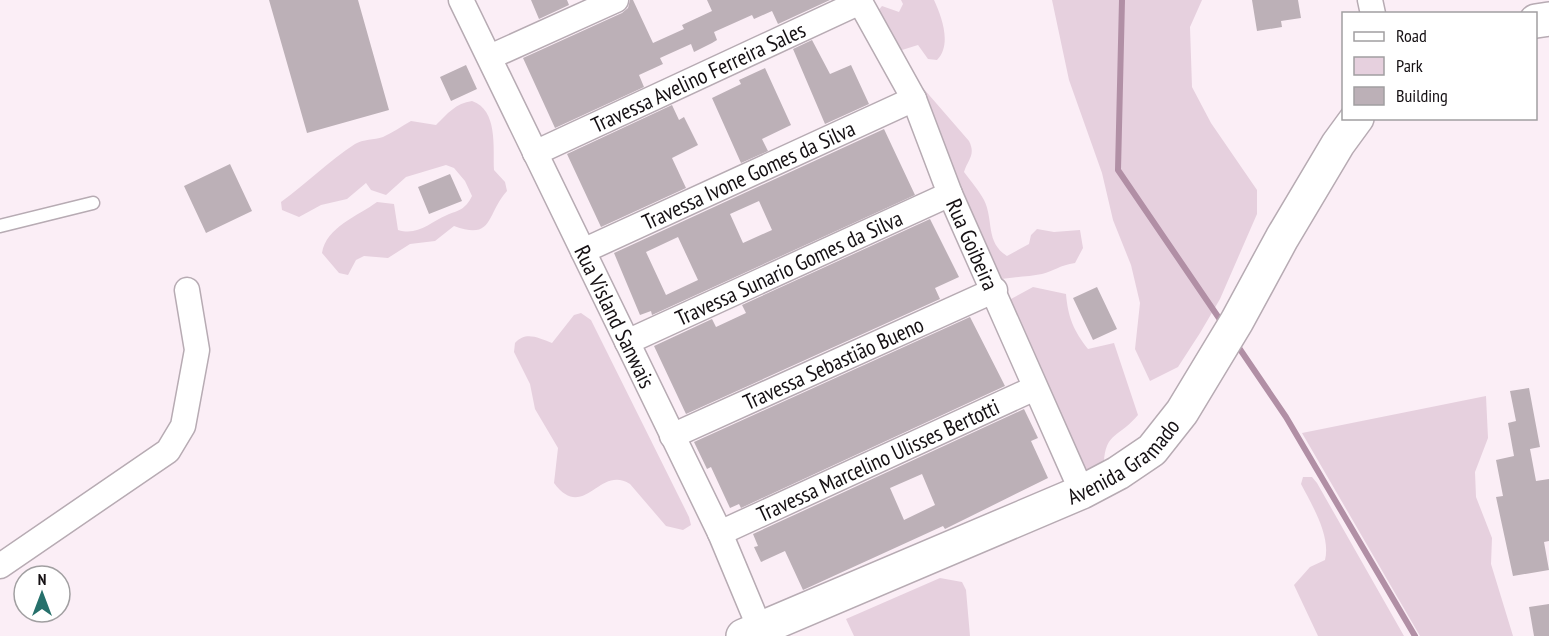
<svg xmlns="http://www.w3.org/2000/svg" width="1549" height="636" viewBox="0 0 1549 636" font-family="'PT Sans Narrow',sans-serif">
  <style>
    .green { fill: #e6d0de }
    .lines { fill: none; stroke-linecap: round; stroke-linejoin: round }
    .stream { stroke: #b18fa5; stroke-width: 6 }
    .building { fill: #bcb0b7; fill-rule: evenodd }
    .lane-casing { stroke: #b7abb3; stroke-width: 15 }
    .street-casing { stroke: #b7abb3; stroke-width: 27 }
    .secondary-casing { stroke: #b7abb3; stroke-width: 36 }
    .lane { stroke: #fff; stroke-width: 12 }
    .street { stroke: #fff; stroke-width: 24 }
    .secondary { stroke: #fff; stroke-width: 33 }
    .labels { text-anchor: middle; stroke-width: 5; stroke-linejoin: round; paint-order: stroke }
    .street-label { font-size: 22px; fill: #151013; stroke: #fff }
  </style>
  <rect width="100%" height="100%" fill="#fbeef6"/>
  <path class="green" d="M901 0H934C942 17 952 45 937 60L928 59 918 45 902 50 894 48 876 13 882 6 899 12 903 4Z
    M1052 0H1202L1190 27 1192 87 1211 123 1257 190V214L1220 299 1200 333 1178 367 1150 381 1135 349 1140 303 1131 265 1113 220 1102 173 1069 80Z
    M915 87 923 88 969 141C976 155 968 159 964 172 971 181 979 191 984 200 994 220 985 242 1007 256L1029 244 1031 235 1037 229 1054 232 1080 230 1083 248 1075 263C1060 265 1054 271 1042 274 1027 277 1009 277 993 281Z
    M472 101C498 110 493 147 494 170L505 182 507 191C486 214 494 241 454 226L435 241 410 244 388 258 364 256 356 260 348 275 339 273 322 253C326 227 358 216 377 202L394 204 398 230C418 236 429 223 447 215 459 210 465 210 472 196L465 181 454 168 446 165 406 177 386 195 371 190 366 183 347 199 321 205 299 217 282 210 281 202C307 183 329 161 355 144 363 139 374 140 383 137 392 133 402 126 411 121L436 125C447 114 456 103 472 101Z
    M1033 287 1066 294C1068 318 1074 331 1088 349L1114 343 1138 415C1120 437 1105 432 1104 463L1084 472 1009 300Z
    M581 313 591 320 689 517 691 525 683 530 666 526 630 484C599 464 584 523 554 483L558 448 535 409 530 384 514 352 515 343C526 331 538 338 552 343L574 315Z
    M1486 396 1488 438 1475 472 1476 497 1492 538 1491 564 1513 636H1420L1302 433Z
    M1303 477H1312L1317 483 1404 636H1318L1294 585 1310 567 1325 560C1331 536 1312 505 1301 484Z
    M940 578 962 582 966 590 970 636H854L846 619Z"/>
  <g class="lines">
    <path class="stream" d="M1122 0 1118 170 1223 324
      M1235 342 1286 417 1415 636"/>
  </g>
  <path class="building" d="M269 0H358L389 110 307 133Z
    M531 0H567L569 5 539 19Z
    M630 0H633L653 43 684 29 682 25 712 11 707 0H830L778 24 772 11 754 19 752 15 714 32 717 40 712 43 694 52 691 44 660 58 663 64 639 75 644 87 555 128 523 58 622 13 628 8Z
    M1252 0H1298L1301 18 1281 21 1282 27 1257 31Z
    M812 40 830 74 851 65 869 104 825 124 793 49Z
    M466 65 477 89 451 101 440 77Z
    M765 68 791 125 762 139 768 151 741 163 712 98 741 84 739 80Z
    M672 105 679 120 684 117 698 145 672 158 686 188 601 227 567 154Z
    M884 129 915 195 652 315 651 311 640 315 614 253ZM759 201 772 230 743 243 730 214ZM678 237 698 280 666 295 646 252Z
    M230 164 252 211 206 233 184 186Z
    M450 174 462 201 429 214 418 187Z
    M930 219 959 277 935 288 940 299 686 414 654 346 712 319 716 327 746 313 742 305Z
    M1097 287 1117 329 1093 340 1073 298Z
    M970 317 1005 386 741 508 739 504 730 508 711 467 707 469 694 442Z
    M1529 388 1540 447 1530 449 1536 481 1549 479V541L1544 542 1549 570 1513 576 1496 497 1503 496 1496 460 1514 456 1508 423 1516 421 1510 391Z
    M1024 409 1038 438 1031 441 1048 478 945 529 943 526 803 590 785 551 761 562 754 547 758 546 753 534ZM922 474 935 505 904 520 890 488Z
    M1549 604V636H1534L1529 607Z"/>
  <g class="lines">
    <g class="lane-casing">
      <path id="lane" d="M0 226 93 203"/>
    </g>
    <g class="street-casing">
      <g id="street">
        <path id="s1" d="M461 0 720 533 763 636"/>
        <path id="s2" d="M859 0 914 99 950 194 1082 492"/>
        <path d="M1370 0 1373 14"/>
        <path d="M490 57 616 0"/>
        <path id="s3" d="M535 153 860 2"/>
        <path id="s4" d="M583 251 914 99"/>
        <path id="s5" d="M627 342 950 194"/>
        <path id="s6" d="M672 436 995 290"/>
        <path id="s7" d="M720 533 1035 388"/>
        <path d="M0 566 168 451 183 426 197 350 187 290"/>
      </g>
    </g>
    <g class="secondary-casing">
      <g id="secondary">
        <path d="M1536 21 1549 19"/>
        <path id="s8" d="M743 636 1082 492 1118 473 1152 450 1182 412 1237 321 1282 238 1338 144 1357 118"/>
      </g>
    </g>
    <use href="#lane" class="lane"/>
    <use href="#street" class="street"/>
    <use href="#secondary" class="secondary"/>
  </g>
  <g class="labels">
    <g class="street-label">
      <text dy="8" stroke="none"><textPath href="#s3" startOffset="180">Travessa Avelino Ferreira Sales</textPath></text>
      <text dy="8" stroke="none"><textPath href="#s4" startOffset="182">Travessa Ivone Gomes da Silva</textPath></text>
      <text dy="8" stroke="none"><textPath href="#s2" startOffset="270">Rua Goibeira</textPath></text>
      <text dy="8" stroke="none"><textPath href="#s5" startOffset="178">Travessa Sunario Gomes da Silva</textPath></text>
      <text dy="8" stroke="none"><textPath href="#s1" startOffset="352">Rua Visland Sanwais</textPath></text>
      <text dy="8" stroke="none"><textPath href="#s6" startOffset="177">Travessa Sebastião Bueno</textPath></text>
      <text dy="8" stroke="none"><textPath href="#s8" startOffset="420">Avenida Gramado</textPath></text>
      <text dy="8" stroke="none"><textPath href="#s7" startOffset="174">Travessa Marcelino Ulisses Bertotti</textPath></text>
    </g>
  </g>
  <rect x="1342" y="12" width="195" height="108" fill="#ffffff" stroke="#a19fa1" stroke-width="1.5"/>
  <rect x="1354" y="32" width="30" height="9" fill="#ffffff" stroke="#a19fa1" stroke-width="1.5"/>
  <text x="1396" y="42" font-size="18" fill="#151013">Road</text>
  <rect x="1354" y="57" width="30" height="18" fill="#e6d0de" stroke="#a19fa1" stroke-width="1.5"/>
  <text x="1396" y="72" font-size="18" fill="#151013">Park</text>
  <rect x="1354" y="87" width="30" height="18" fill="#bcb0b7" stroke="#a19fa1" stroke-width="1.5"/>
  <text x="1396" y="102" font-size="18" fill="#151013">Building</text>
  <g transform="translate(42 594)"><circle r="28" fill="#ffffff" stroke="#a19fa1" stroke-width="1.5"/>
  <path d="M0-4.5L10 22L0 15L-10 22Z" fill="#26706b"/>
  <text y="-9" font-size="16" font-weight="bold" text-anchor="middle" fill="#151013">N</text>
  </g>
</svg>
